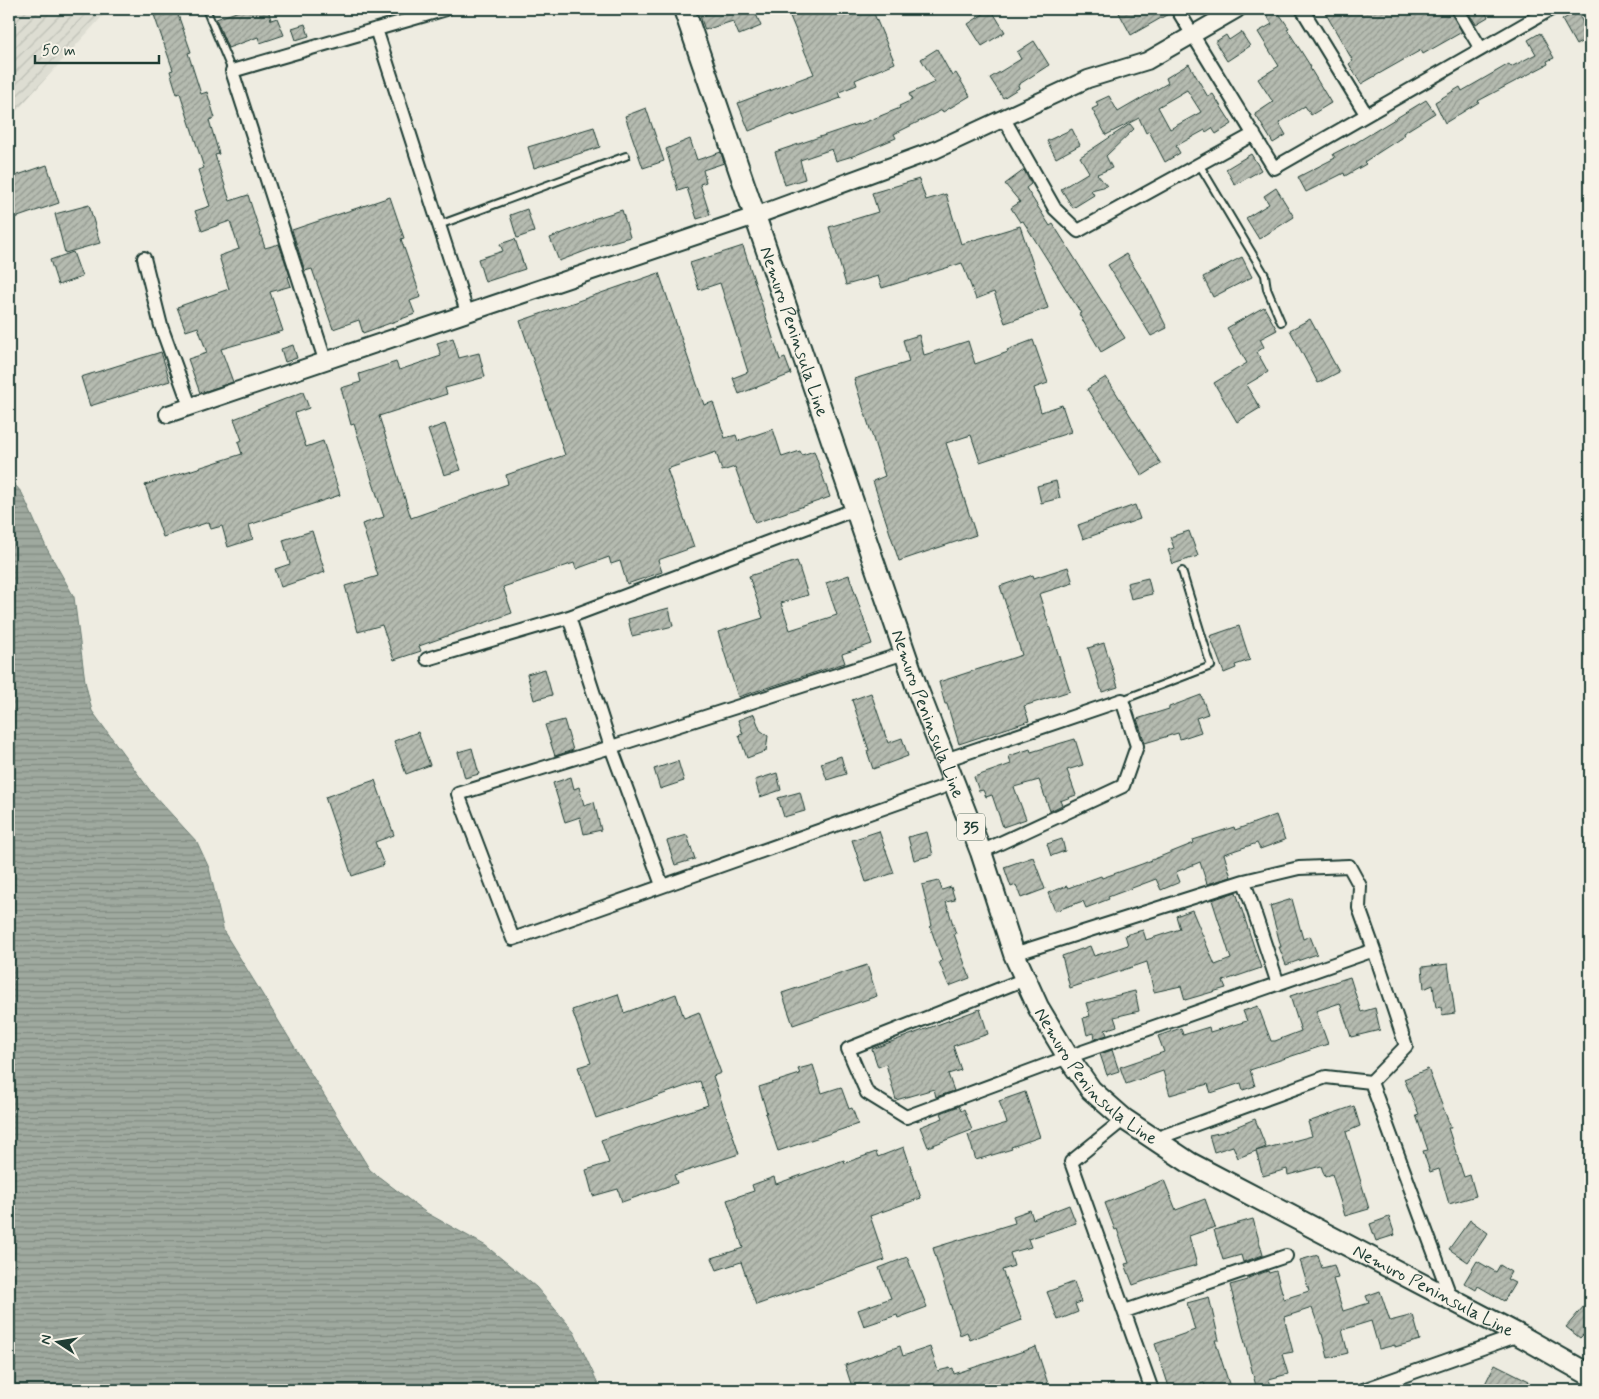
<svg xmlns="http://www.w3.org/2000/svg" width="1599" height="1399" viewBox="0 0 1599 1399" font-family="Mynerve,sans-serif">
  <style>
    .industrial { fill: url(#industrial-furrows) }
    .water { fill: url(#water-rules); stroke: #6c7e74 }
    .building { fill: url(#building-hatch); stroke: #1f3d34; fill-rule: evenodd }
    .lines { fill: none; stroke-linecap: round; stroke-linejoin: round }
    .service-casing { stroke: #1f3d34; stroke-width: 10 }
    .minor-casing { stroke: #1f3d34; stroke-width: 16 }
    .tertiary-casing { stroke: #1f3d34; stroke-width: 20 }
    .primary-casing { stroke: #1f3d34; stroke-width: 24 }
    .service { stroke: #f7f3e8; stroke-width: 6 }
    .minor { stroke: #f7f3e8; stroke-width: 12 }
    .tertiary { stroke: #f7f3e8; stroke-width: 16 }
    .primary { stroke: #f7f3e8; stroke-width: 20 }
    .labels { text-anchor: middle; stroke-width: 4; stroke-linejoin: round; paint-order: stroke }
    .shield { fill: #f7f3e8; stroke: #60746a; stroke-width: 1 }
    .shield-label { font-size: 16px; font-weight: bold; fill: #1f3d34 }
    .street-label { font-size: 18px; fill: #1f3d34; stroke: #f7f3e8 }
  </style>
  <defs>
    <pattern id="industrial-furrows" width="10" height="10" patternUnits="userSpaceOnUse" patternTransform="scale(1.25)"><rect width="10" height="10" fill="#ddddd2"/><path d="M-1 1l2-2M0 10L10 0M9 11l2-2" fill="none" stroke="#bdbfb5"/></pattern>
    <pattern id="water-rules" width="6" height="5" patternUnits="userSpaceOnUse" patternTransform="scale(1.25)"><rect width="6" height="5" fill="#9fa99f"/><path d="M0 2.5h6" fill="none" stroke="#818b82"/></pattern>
    <pattern id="building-hatch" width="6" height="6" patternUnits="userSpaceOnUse" patternTransform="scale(1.25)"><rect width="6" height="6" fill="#b5bbb0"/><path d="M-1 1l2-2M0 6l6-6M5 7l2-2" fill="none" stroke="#939990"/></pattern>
  </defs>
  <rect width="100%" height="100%" fill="#eeece1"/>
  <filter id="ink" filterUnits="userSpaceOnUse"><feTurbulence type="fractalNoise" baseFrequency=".02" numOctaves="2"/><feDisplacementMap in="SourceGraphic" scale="10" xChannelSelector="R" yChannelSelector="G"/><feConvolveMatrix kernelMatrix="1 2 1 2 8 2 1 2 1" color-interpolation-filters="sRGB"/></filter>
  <g filter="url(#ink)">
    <path class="industrial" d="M9 9H109L9 119Z"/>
    <path class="water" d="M9 478 22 493 46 547 74 597 85 681 92 711 151 792 197 842 209 868 224 932 370 1170 425 1212 486 1246 536 1287 573 1330 601 1390H9Z"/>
    <path class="building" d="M152 9H176L191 52 188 53 201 94 207 92 215 118 209 120 219 154 215 155 230 201 248 195 265 248 279 244 290 276 288 277 291 286 270 292 283 331 221 349 233 382 200 393 188 359 207 353 198 327 186 331 177 307 229 289 219 256 239 249 230 221 202 231 195 211 210 206 198 170 204 168 180 93 177 94 170 71 173 70Z
      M245 9H268L271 20 277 18 284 35 260 43 258 37 228 48 216 19Z
      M724 9H763L764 12 756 14 761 26 739 35 733 21 705 30 700 16Z
      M787 9H872L895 63 855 80 857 85 839 92 841 98 793 115V113L749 131 738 103 814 74Z
      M991 9 1005 32 982 46 968 24Z
      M1117 9H1169L1170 13 1131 35Z
      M1263 9H1276L1289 28 1287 29 1311 67 1310 68 1331 103 1311 115 1305 106 1279 123 1286 135 1273 143 1255 114 1273 102 1258 79 1279 66 1258 32 1272 24Z
      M1323 9H1449L1462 32 1423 54 1421 50 1361 84 1349 64 1353 61Z
      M1466 9H1483L1488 17 1476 24Z
      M1577 11 1590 37 1576 45 1562 20Z
      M305 24 309 36 296 40 292 28Z
      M1241 32 1250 46 1227 61 1215 42 1226 35 1229 40Z
      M1540 33 1554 58 1547 61 1548 64 1478 101 1479 102 1445 123 1435 102 1460 87 1462 91 1509 64 1511 67 1536 54 1528 40Z
      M1034 41 1049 65 1018 85 1019 88 1003 98 990 78 1021 59 1017 52Z
      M937 49 952 76 956 73 970 96 943 112 942 110 894 134 896 138 856 155 836 161 832 149 800 160 805 179 785 185 775 152 858 124V125L900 108 899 106 912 100 909 94 935 82 921 59Z
      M1189 64 1208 97 1213 94 1232 124 1216 134 1212 128 1206 132 1205 130 1176 146 1180 153 1165 162 1149 131 1146 133 1139 118 1106 135 1092 109 1098 106 1096 102 1109 96 1118 112 1168 83 1166 78ZM1187 90 1201 112 1170 129 1158 107Z
      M1426 100 1435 113 1403 133 1404 136 1364 162 1366 164 1345 176 1344 173 1306 192 1298 177 1335 158 1333 154 1354 143V144Z
      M646 108 664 161 643 168 625 116Z
      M1130 124 1134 129 1106 156 1112 168 1097 174 1107 186 1091 190 1094 195 1073 208 1061 189 1089 172 1080 157Z
      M594 127 600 147 534 168 528 147Z
      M1072 129 1080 145 1056 158 1047 141Z
      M690 139 697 160 721 152 724 163 703 170 706 182 700 184 710 215 697 219 687 188 678 191 666 149Z
      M1251 154 1261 170 1235 185 1226 169Z
      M47 165 59 203 9 220V178Z
      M1024 170 1031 184 1026 188 1050 226 1053 224 1125 338 1101 352 1079 314 1081 313 1023 221 1020 222 1011 208 1020 202 1005 184Z
      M919 179 926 200 946 194 961 244 1020 226 1048 308 1005 323 994 292 976 299 962 263 882 288 878 276 846 285 829 227 878 212 872 193Z
      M1276 188 1294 217 1259 239 1246 218 1269 204 1264 196Z
      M390 197 404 238 401 239 421 297 410 301 415 314 363 333 359 320 333 329 312 269 305 271 292 230Z
      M89 205 100 243 65 253 55 214Z
      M527 209 534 232 517 238 510 215Z
      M622 210 630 237 601 245 559 261 550 238 593 221V219Z
      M515 239 525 269 485 282 478 259 503 251 500 244Z
      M743 246 780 360 785 358 791 374 739 394 733 378 748 372 720 283 699 290 690 263Z
      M73 252 82 277 58 285 50 260Z
      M1126 254 1146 286 1167 328 1151 336 1108 265Z
      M1242 257 1252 277 1213 297 1203 277Z
      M659 273 704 405 713 402 725 438 736 435 738 441 773 429 782 457 800 451 802 455 814 451 830 497 755 523 735 467 722 471 716 452 667 469 694 547 658 560 662 572 627 584 620 561 611 564 609 557 576 569 574 563 503 587 512 613 419 646 421 651 394 660 382 625 358 632 345 586 378 576 362 524 384 517 354 424 351 425 341 388 361 382 359 374 396 362 399 370 441 356 437 343 453 338 459 358 479 353 485 377 445 388 447 394 379 416 411 518 508 484 506 475 565 455 520 321Z
      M1264 307 1277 330 1260 339 1264 347 1257 352 1268 372 1246 385 1260 408 1237 422 1214 383 1247 363 1227 328Z
      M1310 319 1339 372 1318 383 1290 330Z
      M919 335 924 355 968 341 975 364 1008 352 1007 350 1033 340 1048 383 1034 388 1041 412 1062 405 1071 432 980 462 971 435 946 443 976 535 899 561 873 481 885 476 854 379 909 362 903 340Z
      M293 345 297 358 285 362 281 349Z
      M161 352 170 381 90 406 81 377Z
      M1106 377 1161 464 1142 476 1087 389Z
      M303 392 309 408 295 413 306 447 323 441 340 495 249 525 253 539 228 547 222 526 211 529 209 522 163 537 145 485 242 454 238 442 242 440 234 419Z
      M445 424 461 470 444 475 428 430Z
      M1056 481 1060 498 1041 503 1037 486Z
      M1135 505 1140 519 1083 539 1078 525Z
      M312 531 325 572 281 587 275 569 290 564 283 540Z
      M1189 531 1198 556 1173 564 1168 550 1174 548 1170 537Z
      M797 561 808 595 781 603 790 630 837 615 826 583 849 575 872 644 842 654 845 663 738 697 718 632 763 618 749 576Z
      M1068 567 1073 583 1039 594 1070 691 1024 706 1029 721 959 744 947 704H945L939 682 1022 655 1000 586 1033 575 1034 578Z
      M1148 578 1152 594 1131 599 1127 583Z
      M669 608 673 626 632 636 628 619Z
      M1239 626 1250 660 1235 665 1236 668 1224 673 1210 636Z
      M1104 643 1118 687 1102 692 1088 648Z
      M545 669 552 695 534 700 527 674Z
      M871 693 888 743 902 738 908 756 873 769 867 751 869 750 852 700Z
      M1201 695 1208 714 1196 718 1201 732 1180 739 1178 733 1145 743 1137 719 1169 709V707Z
      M754 714 760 730 768 736 766 751 747 758 739 735 743 734 738 720Z
      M564 720 573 750 555 756 545 725Z
      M418 732 430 765 406 774 394 741Z
      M1075 739 1083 765 1067 770 1076 795 1060 801 1062 805 1050 811 1039 780 1014 787 1026 819 1003 827 992 795 986 797 983 790 979 791 974 777 1011 764 1009 756 1030 749 1031 752Z
      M472 748 479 774 465 778 458 752Z
      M841 756 846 774 827 780 821 763Z
      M678 761 684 781 660 789 654 769Z
      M777 773 781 790 760 797 755 780Z
      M571 777 574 789 579 787 584 805 594 802 601 830 584 834 580 817 565 822 553 783Z
      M375 780 394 835 375 842 384 865 352 876 325 797Z
      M800 792 805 811 784 817 778 798Z
      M1276 815 1285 840 1260 849 1257 843 1224 854 1231 877 1207 884 1200 862 1176 872 1180 882 1161 890 1156 879 1108 897 1109 899 1086 908 1083 901 1055 911 1048 893 1067 886 1068 888 1101 876 1102 878 1142 864 1194 843 1193 840 1234 827 1235 830Z
      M879 831 894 873 866 882 852 840Z
      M927 832 933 855 914 860 908 837Z
      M687 835 695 859 675 865 667 841Z
      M1062 839 1065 851 1051 856 1047 844Z
      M1033 857 1045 889 1021 898 1016 885 1011 887 1004 867Z
      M939 881 942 890 951 887 955 900 946 902 956 934H954L970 978 949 986 939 962 942 961 930 926H932L930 917 922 885Z
      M1236 892 1261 968 1223 981 1226 988 1185 1000 1181 986 1154 992 1147 962 1070 988 1062 956 1090 946 1094 956 1128 945 1125 935 1143 930 1146 940 1180 929 1176 916 1192 910 1215 965 1231 959 1212 900Z
      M1292 899 1303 939 1310 936 1317 954 1286 965 1279 947H1281L1270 906Z
      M1448 964 1455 1013 1442 1015 1441 1007 1436 1008 1433 985 1424 989 1422 967Z
      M867 965 877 996 793 1025 782 993Z
      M1350 977 1361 1012 1375 1008 1380 1030 1351 1037 1340 1003 1316 1011 1328 1044 1250 1070 1255 1086 1243 1090 1241 1083 1211 1093 1208 1084 1170 1095 1163 1071 1126 1084 1120 1067 1164 1052 1158 1036 1181 1028 1183 1035 1209 1027 1210 1032 1247 1021 1243 1011 1258 1006 1271 1041H1275L1301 1031 1290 996Z
      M1135 991 1139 1011 1114 1017 1117 1026 1105 1030 1107 1035 1095 1039 1094 1033 1087 1035 1083 1018 1090 1016 1086 1003Z
      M618 994 624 1013 676 994 684 1018 699 1012 721 1073 713 1076 739 1154 674 1175 677 1183 622 1202 618 1189 593 1196 586 1170 609 1163 601 1140 708 1105 700 1081 596 1118 578 1067 591 1063 572 1010Z
      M980 1009 988 1034 953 1046 961 1070 948 1074 954 1091 936 1097 934 1089 896 1100 886 1064 878 1067 872 1049Z
      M1112 1050 1119 1071 1107 1075 1100 1054Z
      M813 1065 822 1093 841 1087 849 1109 852 1108 858 1124 778 1151 765 1113H767L759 1087 800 1074 798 1069Z
      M1428 1069 1451 1128H1448L1464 1177 1470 1175 1476 1196 1449 1204 1439 1169 1430 1172 1423 1151 1428 1150 1416 1115 1419 1114 1404 1079Z
      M1025 1092 1040 1137 1011 1147 1012 1149 976 1160 968 1135 1007 1123 999 1101Z
      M959 1106 961 1111 964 1109 972 1130 928 1147 920 1127 943 1118 941 1113Z
      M1354 1106 1360 1126 1346 1132 1369 1209 1345 1216 1332 1174 1325 1177 1321 1166 1288 1175 1287 1169 1263 1176 1256 1151 1312 1136 1308 1122Z
      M1255 1119 1266 1147 1238 1158 1233 1146 1214 1152 1209 1135 1223 1132Z
      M904 1147 921 1198 870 1216 885 1260 756 1305 741 1262 717 1270 712 1258 743 1248 727 1200 754 1191 752 1185 774 1177 776 1184 844 1160 845 1163 876 1152 878 1157Z
      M1164 1180 1176 1210 1205 1199 1215 1227 1189 1236 1197 1265 1167 1273 1133 1285 1125 1264 1129 1263 1117 1229 1115 1230 1105 1203Z
      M1069 1205 1076 1223 1028 1239 1031 1247 1010 1253 1014 1266 1002 1270 1022 1320 970 1340 967 1332 960 1335 933 1248 1015 1223 1013 1216 1030 1210 1033 1219Z
      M1389 1217 1395 1235 1376 1241 1370 1224Z
      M1253 1219 1263 1255 1243 1262 1241 1255 1223 1260 1214 1230Z
      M1470 1220 1488 1233 1468 1262 1449 1249Z
      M1318 1255 1322 1268 1334 1265 1338 1278 1333 1279 1343 1311 1369 1303 1366 1296 1380 1291 1390 1321 1413 1315 1420 1340 1395 1347V1345L1379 1349 1371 1321 1342 1330 1348 1353 1328 1358 1322 1334H1321L1312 1308 1284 1317 1293 1352 1282 1354 1288 1374 1269 1379 1271 1386 1257 1390 1230 1285 1248 1280V1278L1268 1271 1269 1273 1276 1271 1284 1299 1309 1291 1300 1260Z
      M907 1257 927 1307 898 1318 897 1315 864 1326 858 1310 891 1298 879 1268Z
      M1477 1261 1496 1272 1500 1265 1511 1272 1507 1279 1515 1283 1504 1301 1478 1286 1476 1290 1464 1283Z
      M1074 1282 1081 1302 1075 1304 1078 1312 1058 1320 1047 1292Z
      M1209 1297 1219 1340H1215L1231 1390H1207L1204 1383 1178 1390H1170L1155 1344 1195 1330 1187 1303Z
      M1590 1299V1341L1583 1335 1580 1338 1566 1327Z
      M900 1346 903 1356 930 1347 938 1371 950 1368V1369L953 1368 954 1374 1036 1347 1050 1390H853L845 1365Z
      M1495 1364 1529 1381 1524 1390H1482Z"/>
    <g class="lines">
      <g class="service-casing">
        <path id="service" d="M206 9 232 71
          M1199 164 1265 275 1267 289 1281 322
          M439 225 626 156
          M1122 700 1211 666 1182 571"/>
      </g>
      <g class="minor-casing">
        <path id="minor" d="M1177 9 1274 168 1551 9
          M1302 9 1366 114
          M1457 9 1481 49
          M376 29 467 312
          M1004 119 1055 209 1078 231 1254 134
          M144 258 161 326 190 406
          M325 360 232 71 446 9
          M569 617 611 747 662 885
          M905 653 611 747 458 794 513 939 954 783
          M427 659 569 617 856 509
          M945 760 1122 700 1137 746 1123 786 981 852
          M1244 881 1278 984
          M1014 954 1244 881 1299 868 1349 866 1360 886 1359 908 1374 950
          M1025 979 848 1049 867 1093 906 1117 1068 1057 1374 950 1406 1046 1371 1082
          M1124 1119 1071 1162 1152 1390
          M1155 1139 1326 1077 1371 1082 1452 1301
          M1125 1311 1286 1256
          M1363 1390 1519 1335"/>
      </g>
      <g class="tertiary-casing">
        <path id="tertiary" d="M168 414 755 216 935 150 1088 79 1147 61 1237 9"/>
      </g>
      <g class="primary-casing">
        <g id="primary">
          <path id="s1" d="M684 9 917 688 981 852 1014 954 1038 1007 1068 1057 1091 1090 1124 1119 1190 1163 1519 1335 1590 1375"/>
        </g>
      </g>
      <use href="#service" class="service"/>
      <use href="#minor" class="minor"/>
      <use href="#tertiary" class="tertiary"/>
      <use href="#primary" class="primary"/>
    </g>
  </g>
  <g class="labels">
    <rect class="shield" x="957" y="813.5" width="28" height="27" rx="4"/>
    <g class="shield-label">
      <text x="971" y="833">35</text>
    </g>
    <g class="street-label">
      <text dy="6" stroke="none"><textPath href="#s1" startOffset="341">Nemuro Peninsula Line</textPath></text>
      <text dy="6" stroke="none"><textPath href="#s1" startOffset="746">Nemuro Peninsula Line</textPath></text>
      <text dy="6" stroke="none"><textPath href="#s1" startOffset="1151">Nemuro Peninsula Line</textPath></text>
      <text dy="6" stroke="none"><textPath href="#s1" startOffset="1556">Nemuro Peninsula Line</textPath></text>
    </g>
  </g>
  <rect width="1599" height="1399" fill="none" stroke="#f7f3e8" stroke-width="30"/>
  <rect x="15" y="15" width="1569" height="1369" fill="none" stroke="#1f3d34" stroke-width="2" filter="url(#ink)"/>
  <g transform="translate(58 1342) rotate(282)" stroke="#f7f3e8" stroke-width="4" paint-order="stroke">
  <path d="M0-4L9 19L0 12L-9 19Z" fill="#1f3d34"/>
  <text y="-8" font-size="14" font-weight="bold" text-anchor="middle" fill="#1f3d34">N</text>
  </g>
  <path d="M35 55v8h124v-8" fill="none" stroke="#1f3d34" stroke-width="2.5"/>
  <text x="42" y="55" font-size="15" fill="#1f3d34" stroke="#f7f3e8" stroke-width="4" paint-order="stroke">50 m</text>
</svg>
